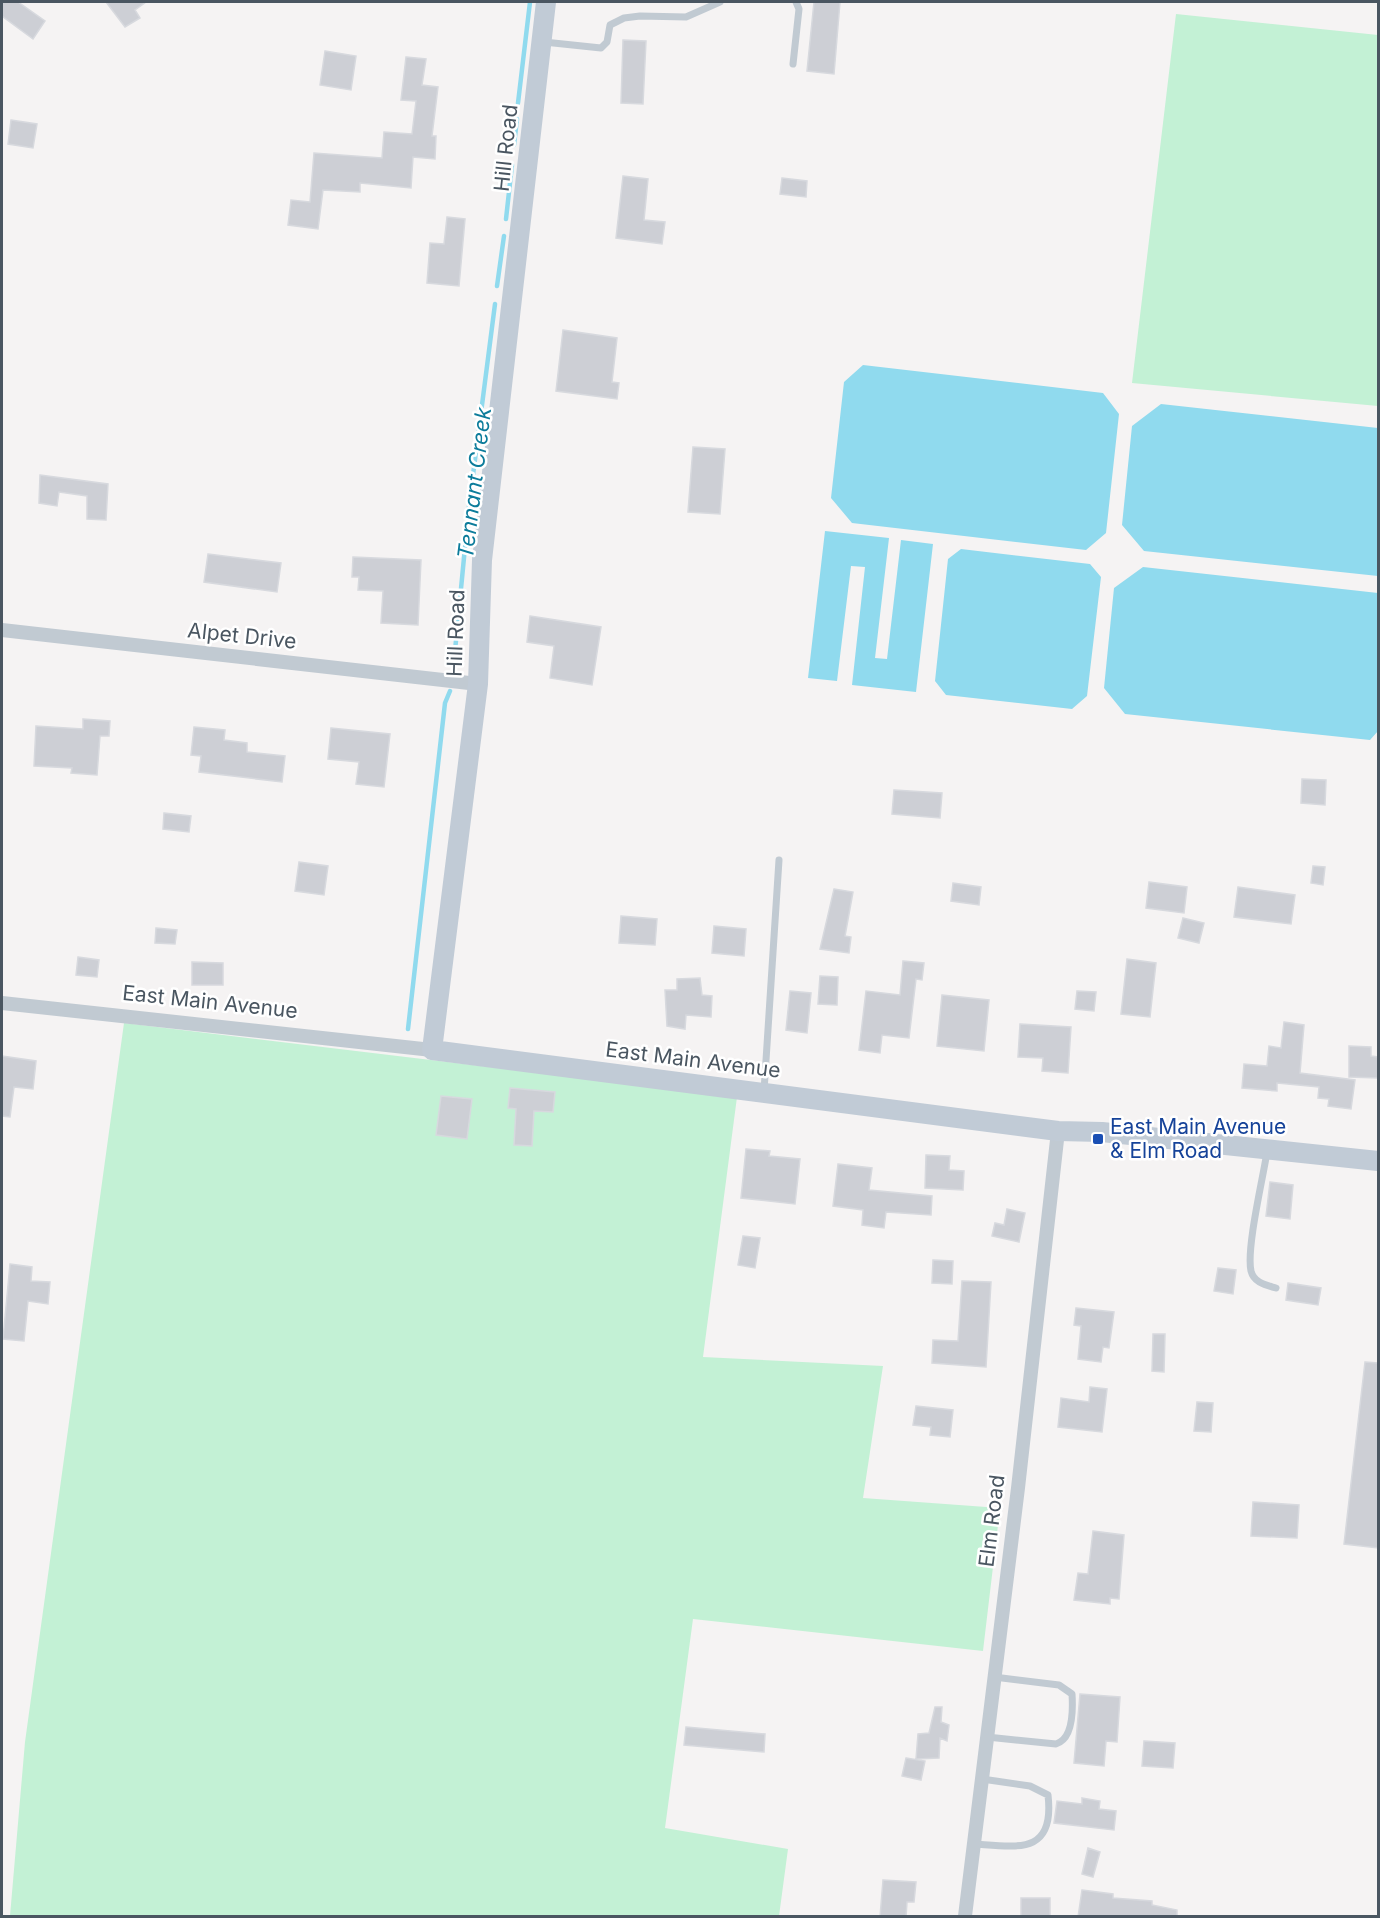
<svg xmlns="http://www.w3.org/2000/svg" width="1380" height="1918" viewBox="0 0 1380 1918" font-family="Inter,sans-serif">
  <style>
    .green { fill: #c3f1d5 }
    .water { fill: #90daee }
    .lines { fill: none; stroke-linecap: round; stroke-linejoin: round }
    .stream { stroke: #90daee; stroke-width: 4.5 }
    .building { fill: #cdcfd5; stroke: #d7d9de; stroke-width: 1.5 }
    .lane { stroke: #c1cad2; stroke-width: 7 }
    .street { stroke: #c1cad2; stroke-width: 14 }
    .secondary { stroke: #c1cbd6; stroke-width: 20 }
    .transit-dot { fill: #1a4fb4; stroke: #fff; stroke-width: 2 }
    .labels { text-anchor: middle; stroke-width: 5; stroke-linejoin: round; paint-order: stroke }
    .street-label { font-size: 21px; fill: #4a5661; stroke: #fff }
    .transit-label { font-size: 21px; fill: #164399; stroke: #fff; text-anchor: start }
    .water-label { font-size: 22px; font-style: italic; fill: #0c7c9b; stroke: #fff }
  </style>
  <rect width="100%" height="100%" fill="#f5f3f3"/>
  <path class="green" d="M1176 14 1378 35V406L1132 383Z
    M124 1023 737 1097 703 1357 883 1366 863 1498 1000 1508 983 1651 693 1619 665 1828 788 1849 779 1916H10L25 1742Z"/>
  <path class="water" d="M863 365 1103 393 1119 414 1106 533 1086 550 852 523 831 498 844 382Z
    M1161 404 1378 428V576L1144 551 1122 525 1132 426Z
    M825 531 889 538 875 658 887 659 901 540 933 544 916 692 852 685 865 567 851 566 837 681 808 678Z
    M961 549 1090 564 1101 577 1087 696 1072 709 946 695 935 681 948 559Z
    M1143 567 1378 593V731L1370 740 1125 714 1104 688 1114 588Z"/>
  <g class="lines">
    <path class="stream" d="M518 103 530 2
      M514 145 517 119
      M506 219 512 165
      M497 286 504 236
      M454 661 469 506 495 304
      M408 1029 445 703 450 691"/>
  </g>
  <path class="building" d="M2 2H18L45 21 33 39 2 16Z
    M106 2H146L135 10 140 18 125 27Z
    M814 2H840L834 74 807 71Z
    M623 40 646 41 643 104 621 103Z
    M325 51 356 56 351 90 320 85Z
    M406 57 426 59 422 85 438 87 432 136H436L435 159 413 157 411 188 360 183V192L323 190 318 229 288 225 291 200 310 202 314 153 382 158 384 132 412 134 416 101 401 100Z
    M11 120 37 124 33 148 8 144Z
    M623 176 648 179 644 220 665 222 662 244 616 238Z
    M782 178 807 181 806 197 780 194Z
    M447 217 465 219 459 286 427 283 430 243 444 244Z
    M563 330 617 338 612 382 619 383 617 399 556 391Z
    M693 447 725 449 720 514 688 512Z
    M40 475 108 484 106 520 87 519V496L59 492 57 506 39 503Z
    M208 554 281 563 277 592 204 582Z
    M353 557 421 560 418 625 381 623 383 591 358 590 359 577H352Z
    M530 616 601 627 592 685 550 678 554 646 527 642Z
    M83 719 110 721 109 736H100L97 775 71 773 72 768 34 766 36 726 83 729Z
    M194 727 225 730 224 740 247 743V752L285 756 282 782 199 772 201 756 191 755Z
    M331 728 390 734 384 787 356 784 359 762 328 759Z
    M1302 779 1326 780 1325 805 1301 803Z
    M894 790 942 793 940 818 892 814Z
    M164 813 191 816 189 832 163 829Z
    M299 862 328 866 324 895 295 891Z
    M1313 866 1325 867 1323 885 1311 883Z
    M1149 882 1187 887 1184 913 1146 908Z
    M953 883 981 887 979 905 951 901Z
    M1238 887 1295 895 1291 924 1234 917Z
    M834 889 853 892 845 936 851 937 849 953 820 949Z
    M621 916 657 919 655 945 619 943Z
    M1183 918 1204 923 1199 943 1178 938Z
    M714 926 746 929 744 956 712 953Z
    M156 928 177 930 175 944 155 943Z
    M78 957 99 960 97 977 76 975Z
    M1127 959 1156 963 1150 1017 1121 1014Z
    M903 961 924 963 922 980 916 979 909 1038 882 1035 880 1053 859 1050 866 991 900 995Z
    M192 962 223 963V985H192Z
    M820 976 838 977 837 1005 818 1004Z
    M700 978 702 995 712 996 711 1017 686 1015 685 1029 667 1026 665 990H677V979Z
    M790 991 811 993 807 1033 786 1030Z
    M1077 991 1096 992 1094 1011 1075 1009Z
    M942 995 989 1000 984 1051 937 1046Z
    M1284 1022 1304 1025 1300 1073 1355 1080 1351 1109 1328 1106 1329 1099 1318 1098 1319 1087 1277 1083V1091L1242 1088 1244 1064 1267 1066 1269 1046 1281 1048Z
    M1020 1024 1071 1027 1068 1073 1042 1071 1043 1058 1018 1057Z
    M1349 1046 1371 1047V1056L1378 1057V1078L1349 1077Z
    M2 1056 36 1061 33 1089 14 1087 10 1117 2 1116Z
    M510 1088 555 1092 553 1112 534 1111 532 1146 514 1145 516 1109 508 1108Z
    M441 1096 472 1099 467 1139 436 1135Z
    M746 1149 770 1151 769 1156 800 1159 795 1204 741 1198Z
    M926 1155 950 1156 949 1170 964 1171 963 1190 925 1188Z
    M838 1164 872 1168 869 1190 932 1196 931 1215 886 1212 884 1228 862 1225 863 1210 833 1206Z
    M1270 1182 1293 1185 1290 1219 1266 1216Z
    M1007 1209 1025 1213 1019 1242 992 1236 995 1223 1004 1225Z
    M743 1236 760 1238 755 1268 738 1265Z
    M933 1260 953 1261 952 1284 932 1283Z
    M10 1264 32 1267 31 1281 50 1282 48 1304 28 1301 24 1341 3 1339Z
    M1218 1268 1236 1270 1233 1294 1214 1291Z
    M962 1281 991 1282 986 1367 932 1363 933 1340 958 1341Z
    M1288 1283 1321 1288 1318 1305 1286 1300Z
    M1076 1308 1114 1312 1109 1348 1103 1347 1101 1362 1078 1359 1081 1326 1074 1325Z
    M1153 1334H1165L1164 1372 1152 1371Z
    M1365 1362 1378 1363V1548L1344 1544Z
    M1090 1387 1107 1389 1102 1432 1058 1427 1061 1398 1089 1402Z
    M1197 1402 1213 1403 1211 1432 1194 1431Z
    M916 1406 953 1410 950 1437 930 1435 931 1427 913 1425Z
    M1253 1502 1299 1505 1297 1538 1251 1536Z
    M1093 1531 1124 1535 1119 1599 1110 1598V1604L1074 1600 1078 1573 1088 1574Z
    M1080 1694 1120 1697 1117 1742 1106 1741 1104 1766 1074 1763Z
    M935 1707H942L941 1722 949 1725 947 1741 940 1738 939 1758 916 1759 918 1734 929 1733Z
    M686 1727 765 1734 764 1752 684 1745Z
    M1144 1741 1175 1743 1173 1768 1142 1766Z
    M906 1758 925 1761 921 1780 902 1776Z
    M1082 1798 1100 1801 1099 1809 1116 1811 1114 1830 1054 1823 1057 1801 1082 1804Z
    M1088 1848 1100 1852 1093 1877 1082 1874Z
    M883 1880 916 1882 914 1902H907L906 1917H880Z
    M1082 1890 1113 1894V1898L1152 1901V1905L1177 1910V1917H1078Z
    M1021 1898H1050V1917H1021Z"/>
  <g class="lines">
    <path class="lane" d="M544 42 601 48 607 42 610 25 624 18 640 16 686 17 720 2
      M793 64 799 9 796 2
      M764 1091 779 860
      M1267 1152C1263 1178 1246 1249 1251 1271 1254 1283 1266 1285 1276 1288
      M987 1737 1056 1744C1073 1739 1073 1710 1072 1694L1059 1685 994 1677
      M974 1844C1018 1847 1055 1855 1048 1795L1030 1786 982 1779"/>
    <path class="street" d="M2 630 478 684
      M2 1003 432 1050
      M965 1916 1018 1488 1058 1131"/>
    <path class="secondary" d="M546 2 482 560 478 684 432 1050 1058 1131 1102 1132 1378 1161"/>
  </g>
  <rect class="transit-dot" x="1092" y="1133" width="12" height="12" rx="3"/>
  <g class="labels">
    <g class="street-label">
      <text transform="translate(506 148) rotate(-84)" y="7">Hill Road</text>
      <text transform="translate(456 633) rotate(-88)" y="7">Hill Road</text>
      <text transform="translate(242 636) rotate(6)" y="7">Alpet Drive</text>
      <text transform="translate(210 1002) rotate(6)" y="7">East Main Avenue</text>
      <text transform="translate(693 1060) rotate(7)" y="7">East Main Avenue</text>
      <text transform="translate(992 1521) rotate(-83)" y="7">Elm Road</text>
    </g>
    <g class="transit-label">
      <text x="1110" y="1134">East Main Avenue<tspan x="1110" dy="24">&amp; Elm Road</tspan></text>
    </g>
    <g class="water-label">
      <text transform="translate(474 483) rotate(-83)" y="8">Tennant Creek</text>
    </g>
  </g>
  <rect width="1380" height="1918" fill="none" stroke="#4a5661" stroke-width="6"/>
</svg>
